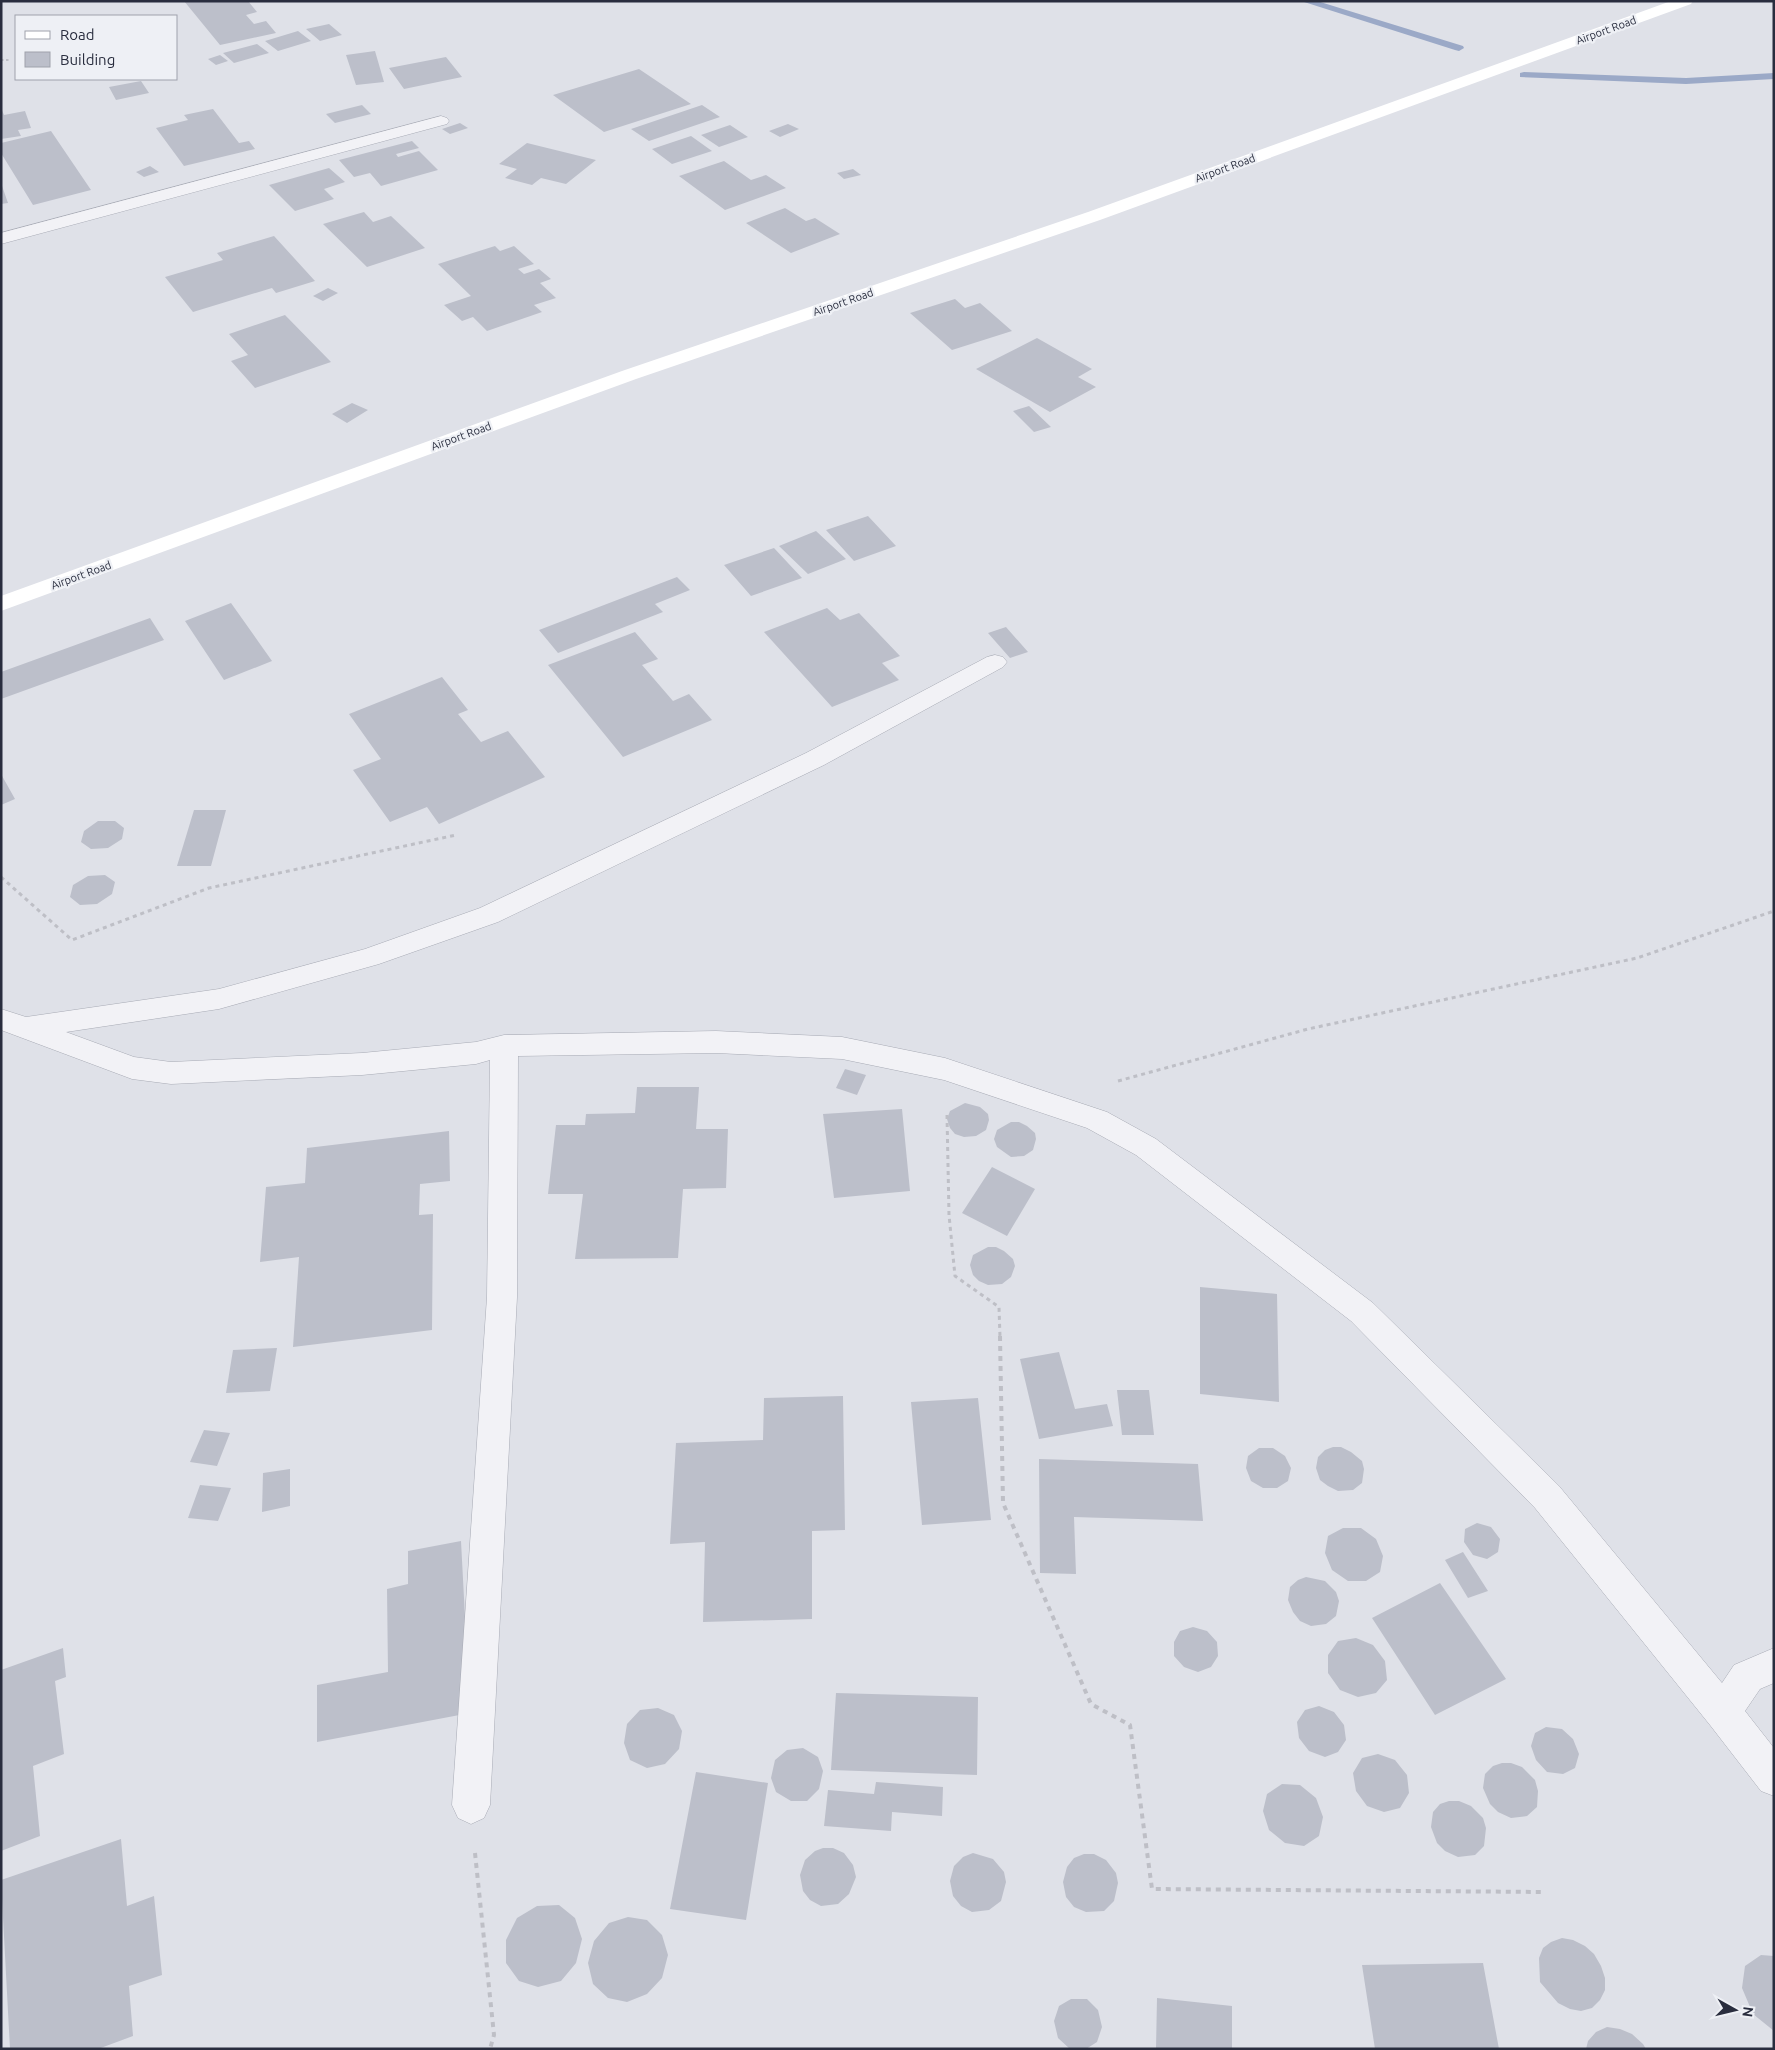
<svg xmlns="http://www.w3.org/2000/svg" width="1775" height="2050" viewBox="0 0 1775 2050" font-family="Ubuntu,sans-serif">
  <style>
    .lines { fill: none; stroke-linecap: round; stroke-linejoin: round }
    .stream { fill: #9ba9c7; fill-rule: evenodd }
    .building { fill: #bcbfca }
    .street-casing { stroke: #a8abb5; stroke-width: 1 }
    .path-far2 { stroke: #bebfc6; stroke-width: 2; stroke-dasharray: 2.5 2.5; stroke-linecap: butt }
    .path-far1 { stroke: #bebfc6; stroke-width: 3; stroke-dasharray: 4 4; stroke-linecap: butt }
    .path { stroke: #bebfc6; stroke-width: 4; stroke-dasharray: 5 5; stroke-linecap: butt }
    .street { fill: #f2f2f6; fill-rule: evenodd }
    .secondary { fill: #fff; fill-rule: evenodd }
    .labels { text-anchor: middle; stroke-width: 4.5; stroke-linejoin: round; paint-order: stroke }
    .far-street-label { font-size: 11px; fill: #292d3e; stroke: #eef0f5 }
  </style>
  <rect width="100%" height="100%" fill="#dfe1e8"/>
  <g class="lines">
    <path class="stream" d="M1301 1H1317L1463 46 1464 48 1459 51 1455 50Z
      M1524 72 1686 78 1774 73V79L1686 84 1520 77V73Z"/>
  </g>
  <path class="building" d="M184 1H248L257 12 246 15 254 24 266 21 276 33 220 45Z
    M329 24 342 35 320 41 306 29Z
    M298 31 311 41 278 51 265 41Z
    M257 44 269 53 234 63 223 53Z
    M375 51 384 82 356 85 346 55Z
    M220 55 228 61 216 65 208 59Z
    M446 57 462 77 404 89 389 68Z
    M639 69 691 104 604 132 553 95Z
    M141 81 149 93 116 100 109 87Z
    M362 105 371 114 335 123 326 114Z
    M702 105 720 117 649 141 631 129Z
    M1 108 4 115 25 111 31 128 18 130 21 136 1 139Z
    M213 109 239 143 249 141 255 149 184 166 156 128 188 120 184 115Z
    M460 123 468 128 450 134 442 129Z
    M788 124 799 129 780 137 769 131Z
    M730 125 748 137 719 147 701 135Z
    M51 131 91 190 33 205 1 153V143Z
    M691 136 712 151 672 164 652 149Z
    M412 141 419 148 396 154 398 157 419 151 438 170 381 186 370 173 354 177 339 160Z
    M527 143 596 160 566 184 541 178 532 185 505 178 517 169 499 164Z
    M724 161 751 180 766 175 786 188 725 210 679 176Z
    M150 166 159 172 144 177 136 172Z
    M329 168 345 182 324 189 334 199 295 211 269 185Z
    M853 169 861 175 844 179 837 173Z
    M1 183 8 203 1 204Z
    M785 208 806 221 815 218 840 234 791 253 746 223Z
    M364 212 373 222 391 216 425 248 367 267 323 224Z
    M274 236 315 281 276 293 272 288 193 312 165 277 223 260 217 253Z
    M495 246 500 251 514 246 534 264 518 269 524 274 539 269 551 279 540 283 556 298 534 305 542 312 487 331 473 317 462 321 444 305 471 296 438 264Z
    M328 288 338 293 323 301 313 296Z
    M955 299 965 308 980 303 1012 331 952 350 910 313Z
    M285 315 331 362 255 388 231 361 248 355 229 334Z
    M1037 338 1092 369 1078 377 1096 387 1050 412 976 369Z
    M352 403 368 410 347 423 332 414Z
    M1029 406 1051 427 1034 432 1013 411Z
    M868 516 896 546 854 561 826 530Z
    M816 531 846 559 808 574 779 546Z
    M774 548 802 578 751 596 724 565Z
    M677 577 690 590 655 604 663 612 558 653 539 630Z
    M231 603 272 661 224 680 185 621Z
    M827 608 840 620 859 613 900 656 882 663 899 680 832 707 764 632Z
    M150 618 164 640 1 699V672Z
    M1006 627 1028 652 1010 658 988 633Z
    M635 632 658 659 642 665 673 701 689 694 712 720 623 757 548 665Z
    M442 677 468 710 458 714 481 742 508 731 545 777 439 824 427 807 390 822 353 770 381 759 349 714Z
    M1 774 15 799 1 805Z
    M194 810H226L211 866H177Z
    M98 821H115L124 828 122 839 108 848 91 849 81 842 84 831Z
    M105 875 115 882 112 894 97 904 80 905 70 897 73 885 88 876Z
    M845 1069 866 1075 857 1095 836 1088Z
    M637 1087H699L696 1129H728L726 1188 683 1189 678 1258 575 1259 583 1194H548L556 1125H585L586 1114 635 1113Z
    M965 1103 980 1107 988 1114 989 1120 986 1130 976 1136 964 1137 955 1134 950 1128 947 1119 950 1111Z
    M902 1109 910 1191 834 1198 823 1114Z
    M1011 1122H1019L1027 1126 1035 1133 1036 1139 1033 1150 1024 1156 1011 1157 997 1147 994 1139 997 1130Z
    M449 1131 450 1181 420 1184 419 1215 433 1214 432 1330 293 1347 299 1257 260 1262 266 1187 305 1183 307 1148Z
    M992 1167 1035 1189 1007 1236 962 1213Z
    M988 1247H996L1004 1251 1013 1259 1015 1266 1011 1277 1002 1284 988 1285 979 1281 973 1275 970 1265 973 1255Z
    M1200 1287 1277 1294 1279 1402 1200 1394Z
    M277 1348 270 1391 226 1393 233 1350Z
    M1059 1352 1075 1409 1107 1404 1113 1426 1039 1439 1020 1359Z
    M1117 1390H1149L1154 1435H1122Z
    M843 1396 845 1530 812 1531V1619L703 1622 705 1542 670 1544 676 1443 763 1440 764 1398Z
    M978 1398 991 1520 922 1525 911 1402Z
    M204 1430 230 1433 217 1466 190 1462Z
    M1333 1447H1341L1351 1452 1362 1461 1364 1469 1362 1483 1353 1490 1338 1491 1328 1486 1320 1480 1316 1468 1318 1457 1325 1450Z
    M1259 1448H1273L1285 1456 1291 1468 1288 1481 1277 1488H1263L1251 1481 1246 1468 1248 1456Z
    M1039 1459 1198 1464 1203 1521 1074 1517 1076 1574 1040 1573Z
    M290 1469V1506L262 1512 263 1473Z
    M200 1485 231 1488 218 1521 188 1518Z
    M1477 1523 1491 1527 1500 1539 1498 1552 1487 1559 1473 1555 1464 1542 1465 1529Z
    M1343 1528H1361L1376 1539 1383 1556 1380 1572 1366 1581H1348L1332 1570 1325 1553 1328 1536Z
    M461 1541 470 1713 317 1742V1685L388 1672 387 1589 408 1584V1551Z
    M1463 1552 1488 1591 1468 1598 1445 1560Z
    M1306 1577 1325 1581 1336 1592 1339 1601 1336 1616 1326 1624 1311 1626 1300 1621 1293 1612 1288 1600 1290 1587 1298 1580Z
    M1440 1583 1506 1679 1435 1715 1372 1618Z
    M1193 1627 1207 1631 1217 1642 1218 1656 1211 1667 1198 1672 1184 1667 1174 1656V1642L1180 1631Z
    M1356 1638 1373 1645 1385 1661 1387 1680 1376 1693 1358 1697 1340 1690 1328 1673V1655L1338 1641Z
    M63 1648 66 1677 55 1681 64 1754 33 1766 40 1836 1 1851V1670Z
    M836 1693 978 1697 977 1775 831 1770Z
    M1319 1706 1334 1712 1344 1725 1346 1740 1338 1752 1325 1757 1309 1751 1299 1738 1297 1722 1305 1710Z
    M658 1708 674 1715 682 1731 679 1749 665 1764 647 1768 630 1760 624 1743 627 1724 640 1710Z
    M1546 1727 1562 1729 1573 1739 1579 1754 1575 1768 1563 1774 1547 1772 1536 1760 1531 1746 1535 1733Z
    M803 1748 818 1757 823 1771 819 1789 807 1801H791L776 1792 771 1778 775 1760 787 1750Z
    M1378 1754 1395 1760 1407 1775 1409 1793 1400 1808 1384 1812 1367 1806 1356 1791 1353 1773 1362 1758Z
    M1502 1763H1511L1522 1767 1535 1780 1538 1791 1537 1807 1527 1816 1511 1818 1498 1812 1490 1804 1483 1788 1485 1774 1493 1766Z
    M696 1772 768 1783 746 1920 670 1909Z
    M876 1782 943 1787 942 1816 892 1812 891 1831 824 1826 828 1790 874 1794Z
    M1282 1784 1300 1785 1316 1798 1323 1817 1319 1836 1304 1846 1285 1843 1269 1830 1263 1811 1267 1794Z
    M1449 1801H1459L1471 1806 1483 1818 1486 1828 1484 1846 1475 1855 1458 1857 1445 1851 1437 1843 1431 1827 1433 1812 1440 1804Z
    M121 1839 127 1906 154 1896 162 1975 129 1986 133 2036 98 2049H10L1 1880Z
    M823 1848H833L844 1853 853 1865 856 1877 849 1894 838 1904 821 1906 810 1900 803 1891 800 1875 805 1860 815 1851Z
    M973 1853 993 1859 1004 1872 1006 1882 1001 1901 989 1910 972 1912 961 1906 953 1896 950 1881 954 1866 963 1857Z
    M1084 1854H1094L1106 1860 1116 1873 1118 1883 1114 1901 1104 1911 1086 1912 1074 1907 1066 1897 1063 1882 1067 1867 1074 1858Z
    M559 1905 575 1918 582 1939 576 1963 561 1981 538 1987 519 1981 506 1963V1940L517 1918 537 1906Z
    M628 1917 647 1920 662 1935 668 1955 662 1978 647 1994 627 2002 608 1998 593 1984 588 1963 594 1941 609 1923Z
    M1562 1938 1573 1940 1585 1946 1594 1954 1601 1966 1605 1978V1990L1600 2000 1592 2008 1581 2011 1570 2009 1558 2003 1540 1982 1539 1958 1543 1948 1551 1942Z
    M1761 1955 1774 1956V2031L1753 2014 1742 1988 1745 1966Z
    M1483 1963 1499 2049H1375L1362 1965Z
    M1157 1998 1232 2006V2049H1156Z
    M1071 1999H1087L1098 2010 1102 2027 1097 2042 1086 2049H1070L1058 2038 1054 2021 1059 2006Z
    M1607 2027 1620 2029 1632 2034 1643 2044 1646 2049H1586L1588 2041 1596 2032Z"/>
  <g class="lines">
    <g class="street-casing">
      <path id="street" d="M441 116 447 118 449 121 447 124 1 244V233Z
        M995 655 1003 657 1007 662 1003 667 824 765 498 922 379 964 219 1009 66 1032 134 1057 171 1062 362 1053 476 1042 504 1035 716 1031 842 1037 945 1058 1107 1112 1156 1139 1373 1303 1559 1486 1722 1683 1734 1665 1774 1648V1683L1760 1689 1745 1711 1774 1748V1796L1761 1791 1710 1725 1535 1508 1351 1321 1136 1155 1087 1128 944 1080 842 1059 716 1053 518 1056 517 1297 490 1805 484 1818 471 1824 458 1818 452 1805 487 1297 490 1060 476 1064 362 1075 171 1084 132 1079 1 1030V1009L26 1017 219 989 365 949 480 908 806 753 987 657Z"/>
    </g>
    <path class="path-far2" d="M1 60H9"/>
    <path class="path-far1" d="M1 877 72 940 209 888 456 835
      M1118 1081 1308 1029 1637 958 1774 911
      M947 1115 949 1215 955 1276 999 1307 1000 1337"/>
    <path class="path" d="M1000 1336 1003 1503 1091 1704 1130 1725 1152 1889 1545 1892
      M475 1853 494 2035 490 2049"/>
    <use href="#street" class="street"/>
    <path class="secondary" d="M1671 1H1693L1691 4 1100 220 636 379 1 611V596L622 371 1088 212Z"/>
  </g>
  <g class="labels">
    <g class="far-street-label">
      <text transform="translate(1606 30) rotate(-20)" y="4">Airport Road</text>
      <text transform="translate(1225 168) rotate(-20)" y="4">Airport Road</text>
      <text transform="translate(843 302) rotate(-19)" y="4">Airport Road</text>
      <text transform="translate(461 436) rotate(-20)" y="4">Airport Road</text>
      <text transform="translate(81 575) rotate(-20)" y="4">Airport Road</text>
    </g>
  </g>
  <rect width="1775" height="2050" fill="none" stroke="#292d3e" stroke-width="5"/>
  <rect x="15" y="15" width="162" height="65" fill="#eef0f5" stroke="#9fa2ac"/>
  <rect x="25" y="31" width="25" height="8" fill="#ffffff" stroke="#9fa2ac"/>
  <text x="60" y="40" font-size="15" fill="#292d3e">Road</text>
  <rect x="25" y="52" width="25" height="15" fill="#bcbfca" stroke="#9fa2ac"/>
  <text x="60" y="65" font-size="15" fill="#292d3e">Building</text>
  <g transform="translate(1735 2010) rotate(98)" stroke="#eef0f5" stroke-width="4" paint-order="stroke">
  <path d="M0-4L9 19L0 12L-9 19Z" fill="#292d3e"/>
  <text y="-8" font-size="14" font-weight="bold" text-anchor="middle" fill="#292d3e">N</text>
  </g>
</svg>
